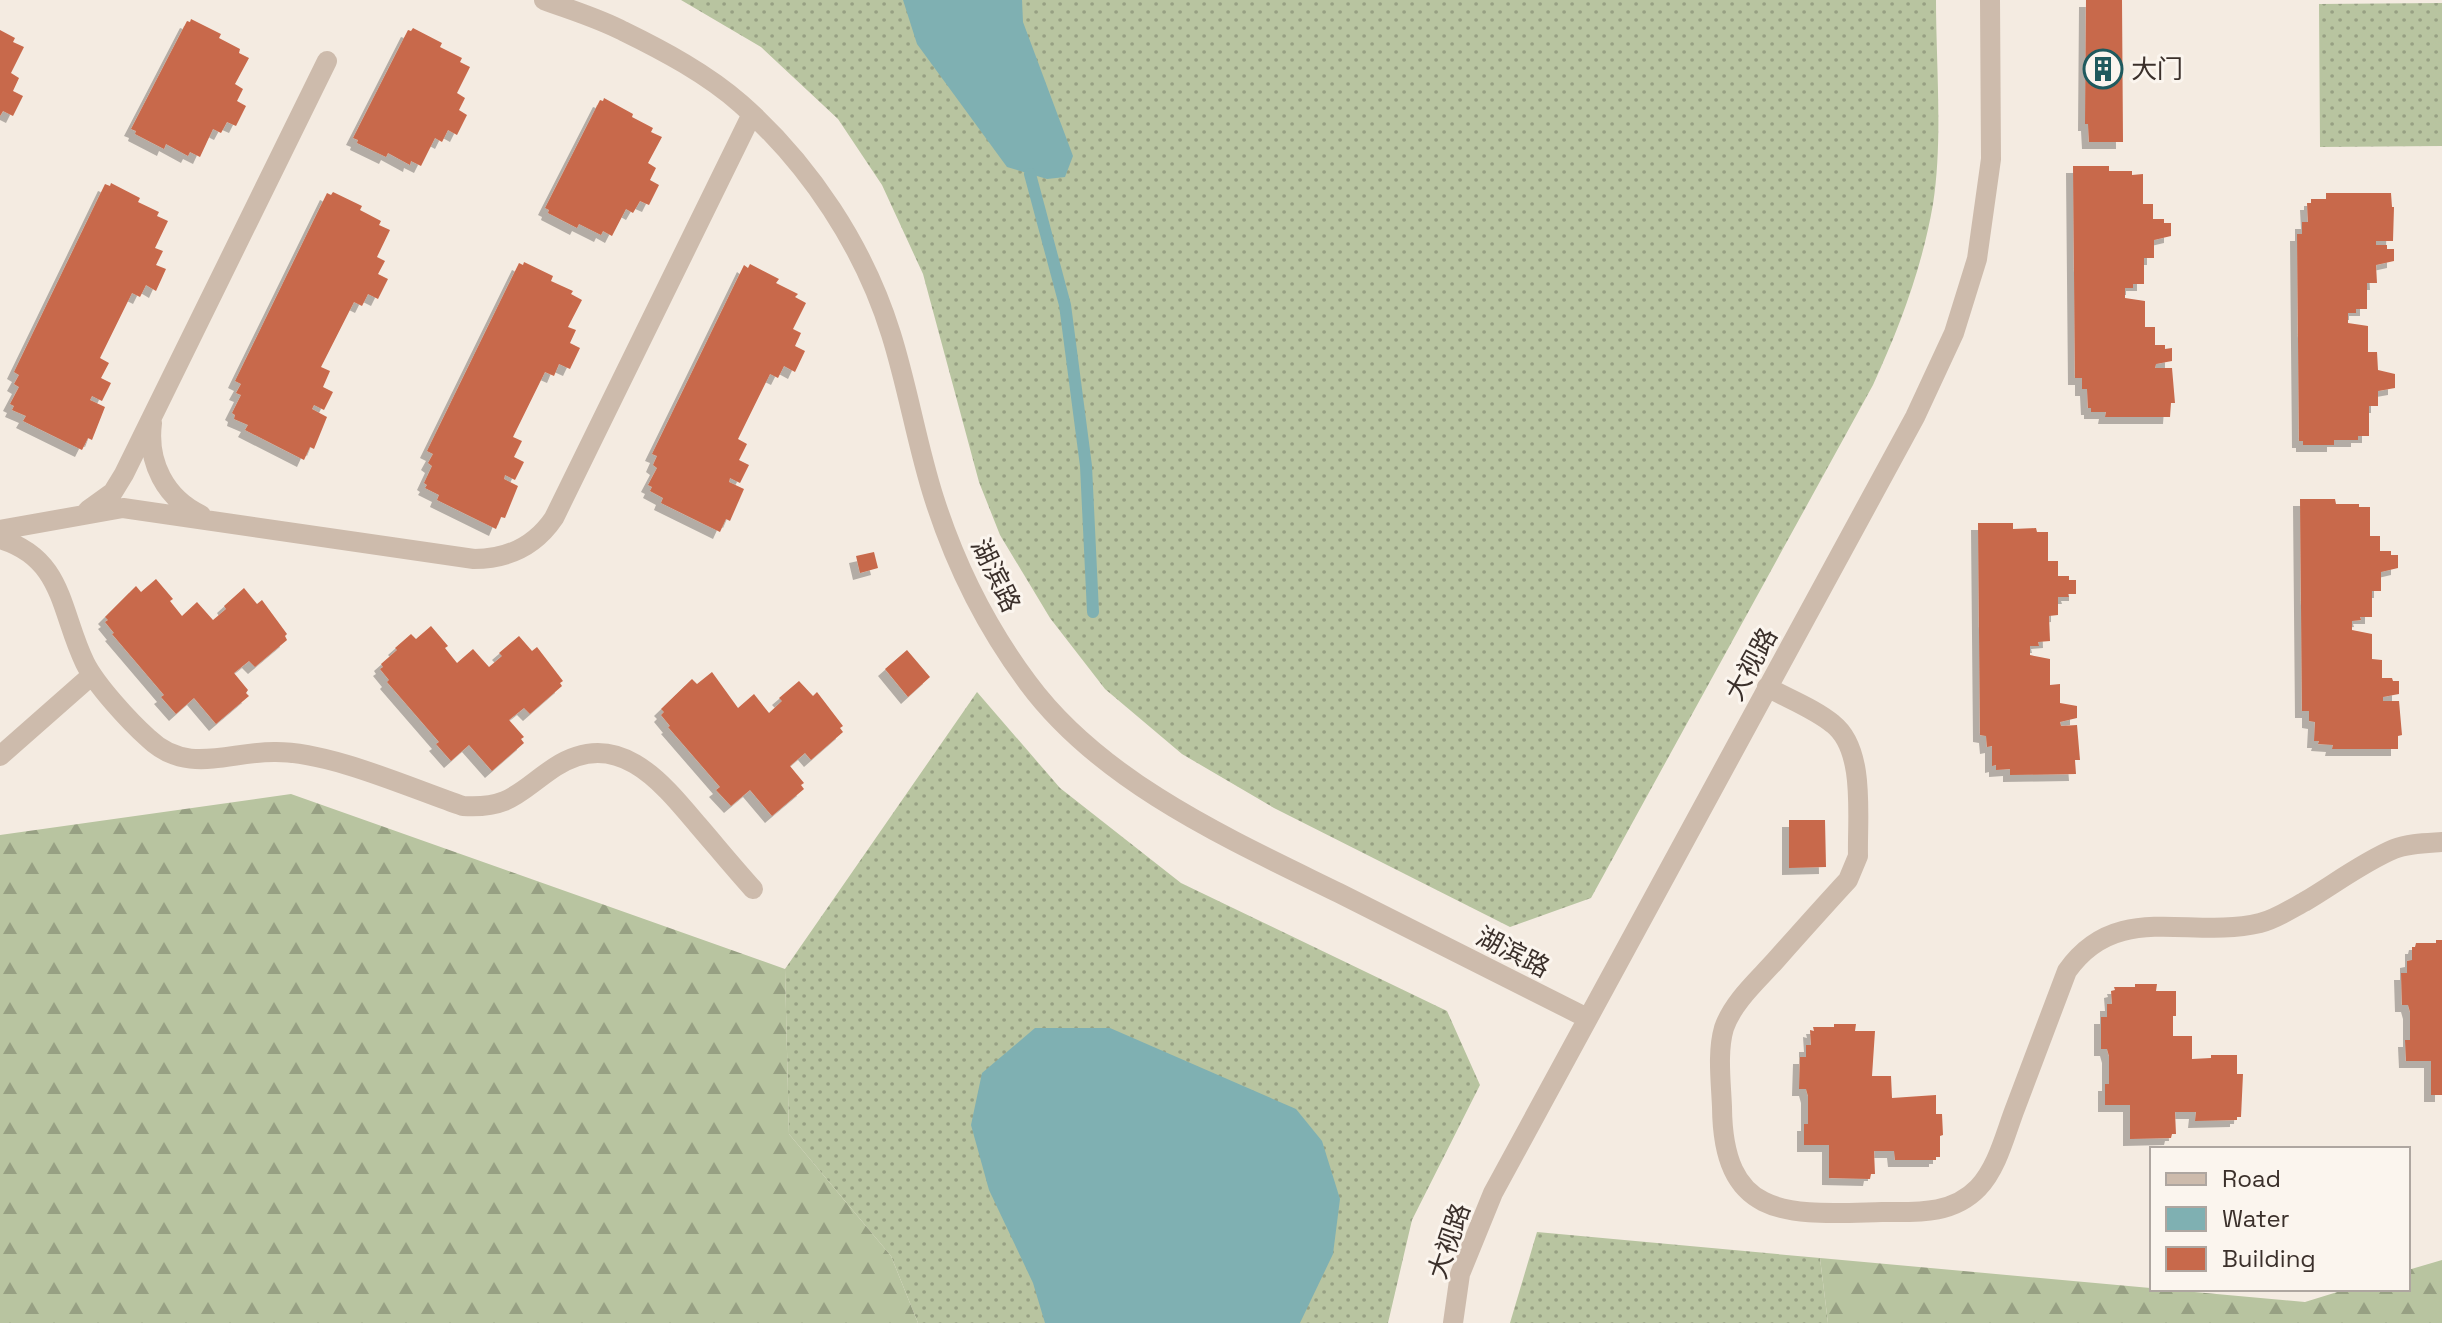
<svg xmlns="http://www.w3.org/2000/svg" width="2442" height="1323" viewBox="0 0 2442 1323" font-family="'Space Grotesk','Noto Sans SC',sans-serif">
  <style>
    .grass { fill: url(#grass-dots) }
    .forest { fill: url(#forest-firs) }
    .water { fill: #7fb0b2 }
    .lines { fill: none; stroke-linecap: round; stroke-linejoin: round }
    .stream { stroke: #7fb0b2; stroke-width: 12 }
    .building { fill: #c8694b; filter: url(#shadow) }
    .minor { stroke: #cdbbac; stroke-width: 20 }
    .labels { text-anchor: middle; stroke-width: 6; stroke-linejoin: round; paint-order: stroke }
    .poi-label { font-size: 26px; fill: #3b302b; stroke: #fbf5ee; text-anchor: start }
    .street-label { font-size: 26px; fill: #3b302b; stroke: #fbf5ee }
  </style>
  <defs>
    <pattern id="grass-dots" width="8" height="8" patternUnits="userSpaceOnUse" patternTransform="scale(2)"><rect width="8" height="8" fill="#b8c4a0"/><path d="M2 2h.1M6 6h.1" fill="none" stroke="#97a083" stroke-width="1.8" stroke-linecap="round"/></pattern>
    <pattern id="forest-firs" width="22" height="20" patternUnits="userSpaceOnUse" patternTransform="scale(2)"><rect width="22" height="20" fill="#b8c4a0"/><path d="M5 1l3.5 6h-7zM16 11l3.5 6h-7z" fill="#97a083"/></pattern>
    <filter id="shadow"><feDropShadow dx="-7" dy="7" stdDeviation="0" flood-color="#0004"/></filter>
  </defs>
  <rect width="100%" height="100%" fill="#f4ebe1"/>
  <path class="grass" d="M681 0H1936C1936 63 1943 142 1933 204 1922 268 1900 326 1873 385L1591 898 1510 927 1274 808 1182 754 1105 689 1050 618 1000 535 979 482 923 274 882 185 838 119 761 47Z
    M2442 3V146L2320 147 2319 4Z
    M977 692 1060 788 1181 883 1447 1011 1480 1085 1412 1220 1388 1323H918L891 1256 789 1134 785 969Z
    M1537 1232 1820 1258 1828 1323H1510Z"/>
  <path class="forest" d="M291 794 785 969 789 1134 891 1256 918 1323H0V835Z
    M1820 1258 2305 1302 2347 1289H2408V1270L2442 1260V1323H1828Z"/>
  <path class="water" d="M903 0H1022L1023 22 1073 156 1065 177 1047 179 1007 167 917 44Z
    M1035 1028H1110L1296 1109 1322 1141 1340 1199 1333 1254 1300 1323H1045L1033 1283 989 1190 971 1125 982 1073Z"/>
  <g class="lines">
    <path class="stream" d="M1030 174 1065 305 1086 466 1093 612"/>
  </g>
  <path class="building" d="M2086 0H2122L2123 142H2089L2088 124H2085Z
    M191 19 221 34 219 38 240 49 239 53 249 58 235 84 243 89 237 101 246 106 236 126 227 122 221 133 213 129 200 157 190 152 188 156 166 144 164 149 135 134 136 131 131 129 187 21 190 22Z
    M413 28 442 43 440 47 462 58 460 62 470 67 457 93 465 98 459 110 467 115 457 135 448 130 442 142 435 138 421 166 411 161 410 165 388 153 386 157 357 143 358 140 353 138 408 30 411 31Z
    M0 30 15 38 13 42 24 47 11 73 19 78 13 91 23 96 13 116 3 111 0 116Z
    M604 98 633 114 632 117 653 128 651 132 662 137 648 163 656 168 650 180 659 185 649 205 640 201 633 213 626 209 612 236 603 231 601 235 579 224 577 228 548 213 549 210 545 208 600 100 603 101Z
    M2073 166H2109V171H2132V175L2143 174V204H2153V219H2164V223H2171V236L2154 240V258H2144V284H2133V288H2125V298L2145 301V327H2155V345H2165V349L2172 348V361L2156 364 2155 368H2172L2175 403H2171L2170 417H2105L2106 412H2091V408H2088L2087 389H2082V378H2075Z
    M111 183 140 198 138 202 159 212 157 216 168 221 155 248 163 251 156 265 166 269 156 291 146 285 140 297 132 293 100 358 109 363 101 378 111 383 102 401 92 396 90 400 105 407 92 440 88 438 82 450 23 421 26 416 12 410 14 406 10 404 19 387 14 384 19 375 14 372 105 184 110 186Z
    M333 192 362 206 360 210 381 221 379 225 390 230 377 257 385 261 378 274 388 279 378 299 368 294 362 306 354 302 321 367 330 371 323 387 333 392 324 410 314 405 312 409 327 417 314 449 310 447 304 460 245 430 248 425 234 419 235 415 232 413 241 395 236 393 241 384 235 381 327 193 331 195Z
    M2326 193H2391L2392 207H2394L2393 241H2376V245H2387V249H2394V261L2376 265 2377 283H2367V309H2356V313H2348V323L2368 326V352H2377L2378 370 2395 374V388L2378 391V406H2369V436H2358V440H2334V445H2303V441H2299L2297 234H2302V222H2308L2307 203H2311V199H2326Z
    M524 262 553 276 551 281 573 291 571 294 582 300 568 327 576 330 570 343 580 348 570 369 559 364 554 376 545 372 513 437 522 441 514 457 524 462 515 480 505 475 504 479 518 486 505 518 501 517 496 529 437 500 439 495 425 488 427 485 424 483 432 466 428 463 433 454 427 451 519 263 523 265Z
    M750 264 779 279 776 283 798 294 795 297 806 303 793 329 801 333 795 346 805 351 795 372 784 366 778 378 770 374 738 439 747 444 739 460 749 465 740 483 730 478 729 482 744 489 730 521 726 519 720 532 661 503 663 498 650 491 652 487 648 485 657 468 653 465 657 456 652 454 744 265 748 268Z
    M2300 499H2335L2336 504H2359V507H2370V536H2380V551H2391V555H2398V568L2381 572V591H2372V617H2360L2361 620 2352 621V630L2372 634V659L2382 660V678H2392L2393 681H2399V694L2383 697V701H2399L2402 735 2398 736V749H2332L2333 745 2318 744 2319 741H2314L2315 722 2309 721V711H2302Z
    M1978 523H2013V529L2036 528 2037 532H2048V561H2058V576H2069V580H2076V594H2068L2069 597H2058V615L2049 616 2050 641 2038 642 2039 646H2030V655L2050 659V685L2060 684V703L2077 706V718L2060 722 2061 726 2077 725 2080 760H2075L2076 774 2010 775V769L1996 770V765L1992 766V746L1987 747 1986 736 1980 735Z
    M874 552 878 568 860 573 856 556Z
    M156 579 173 599 170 601 182 616 197 602 213 620 226 609 224 606 244 588 257 604 262 600 287 634 285 636 287 640 255 667 249 661 234 673 248 690 246 693 249 696 216 724 194 698 176 714 161 697 164 695 112 634 114 633 105 622 108 620 105 617 136 586 141 592Z
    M431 626 448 646 445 648 457 663 473 649 489 667 502 656 499 653 519 636 532 651 537 647 563 681 560 683 562 686 530 714 524 708 509 720 524 737 521 739 524 743 492 771 469 745 451 761 436 744 439 742 387 682 389 680 380 669 383 667 381 664 397 650 395 648 411 634 416 639Z
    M907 650 930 677 908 697 885 669Z
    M712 672 738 708 754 694 769 713 782 701 779 698 799 681 813 696 817 692 843 726 840 728 843 732 811 760 805 753 790 766 804 783 801 785 804 789 772 816 750 790 731 806 716 790 720 787 668 727 670 726 661 715 664 712 661 709 692 679 697 684Z
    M1789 820H1825L1826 867 1789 868Z
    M2436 940H2442V1095H2431V1061H2406L2405 1040H2410V1012L2408 1005H2402L2401 973H2407V961L2412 960V947H2415L2416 943H2436Z
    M2135 984H2157L2156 991H2176V1016H2173V1036H2192V1059L2211 1058V1055H2237V1074H2243L2241 1117H2237V1120L2195 1121 2196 1112H2175L2176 1134H2172L2171 1138 2130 1139V1105H2105V1084H2109V1056L2107 1049H2101V1017H2107V1004H2112L2111 991 2115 990 2114 987H2135Z
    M1834 1024H1856L1855 1031H1875L1872 1076H1891L1892 1098 1936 1095V1114H1942L1943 1135 1940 1136V1157H1936V1160H1895L1894 1151H1874L1875 1174H1871L1870 1179 1829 1178V1145H1804V1124H1808V1096L1806 1089H1799L1800 1057H1806V1045H1811L1810 1030 1814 1031 1813 1027H1834Z"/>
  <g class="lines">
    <path class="minor" d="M544 0C571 10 598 18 623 31 664 51 707 74 741 104 810 165 864 247 891 334 908 388 917 445 934 498 955 564 987 628 1028 683 1102 783 1231 840 1339 893 1422 935 1504 976 1587 1018
      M152 423C147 462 165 498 201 515
      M88 510 113 492 124 474 327 61
      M0 530 123 508 474 559C508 559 535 546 554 518L752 114
      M0 539C64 558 60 612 85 663 96 685 129 721 148 738 187 776 230 751 276 752 331 752 410 788 463 806 511 809 519 791 555 767 617 727 661 781 697 824 716 846 734 868 753 889
      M1767 687C1789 699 1815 709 1833 724 1866 750 1857 818 1858 856L1848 880C1823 907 1799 934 1775 961 1757 981 1733 1002 1724 1028 1717 1052 1721 1082 1722 1107 1723 1223 1791 1214 1882 1212 1916 1212 1952 1215 1978 1188 1998 1167 2005 1134 2016 1106 2033 1061 2050 1016 2067 971 2117 900 2189 940 2260 923 2276 919 2289 910 2304 902 2333 885 2363 862 2394 849 2409 843 2426 843 2442 842
      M0 756 92 675
      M1453 1323 1460 1274 1493 1193 1915 417 1954 333 1977 259 1991 159 1990 0"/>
  </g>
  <defs>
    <g id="building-ring" transform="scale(2)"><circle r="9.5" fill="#fbf5ee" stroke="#1f5a5e" stroke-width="1.5"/><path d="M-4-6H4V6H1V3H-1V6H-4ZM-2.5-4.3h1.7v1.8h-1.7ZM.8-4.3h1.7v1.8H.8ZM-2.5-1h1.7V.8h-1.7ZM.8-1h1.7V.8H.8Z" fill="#1f5a5e"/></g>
  </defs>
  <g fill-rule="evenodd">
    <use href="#building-ring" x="2103" y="69"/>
  </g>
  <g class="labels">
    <g class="poi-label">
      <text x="2131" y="78">大门</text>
    </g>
    <g class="street-label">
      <text transform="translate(996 575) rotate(64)" y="9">湖滨路</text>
      <text transform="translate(1751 664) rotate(-61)" y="9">大视路</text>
      <text transform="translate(1513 952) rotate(27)" y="9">湖滨路</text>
      <text transform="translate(1449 1241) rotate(-71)" y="9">大视路</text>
    </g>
  </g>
  <rect x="2150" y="1147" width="260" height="144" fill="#fbf5ee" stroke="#aea6a0" stroke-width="2"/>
  <rect x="2166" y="1173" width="40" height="12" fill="#cdbbac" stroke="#aea6a0" stroke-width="2"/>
  <text x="2222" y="1187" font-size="24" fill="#3b302b">Road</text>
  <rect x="2166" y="1207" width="40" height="24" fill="#7fb0b2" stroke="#aea6a0" stroke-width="2"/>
  <text x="2222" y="1227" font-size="24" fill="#3b302b">Water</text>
  <rect x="2166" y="1247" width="40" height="24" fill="#c8694b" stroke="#aea6a0" stroke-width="2"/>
  <text x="2222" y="1267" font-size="24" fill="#3b302b">Building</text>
</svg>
